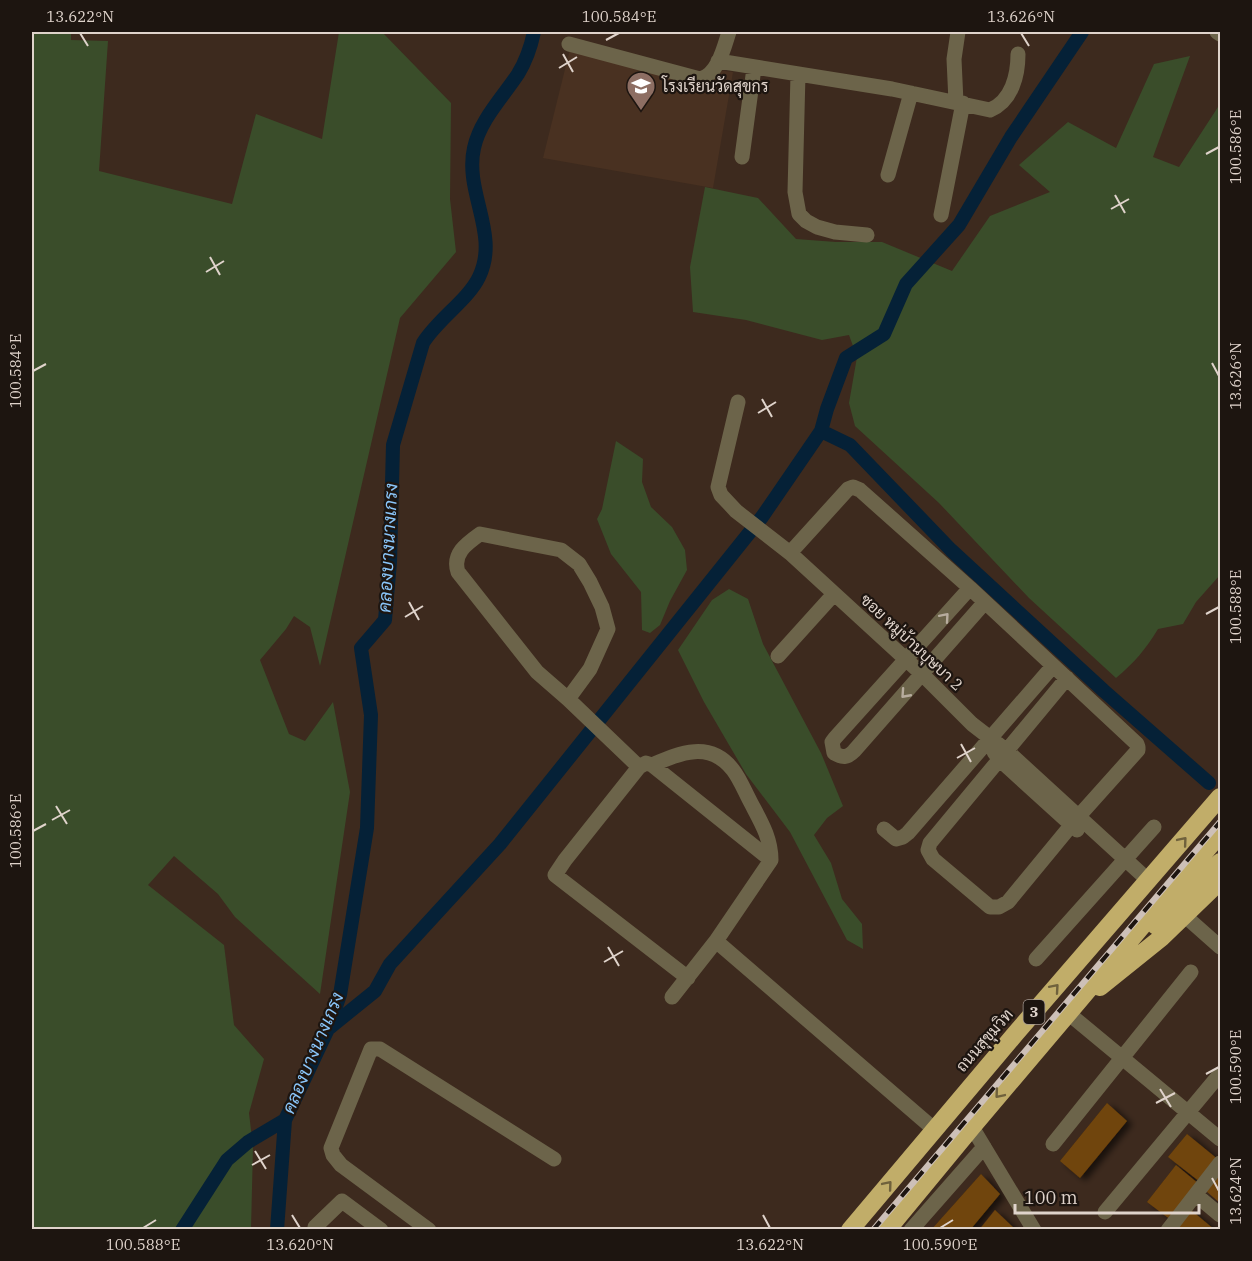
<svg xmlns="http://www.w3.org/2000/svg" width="1252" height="1261" viewBox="0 0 1252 1261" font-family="'IBM Plex Serif',Sarabun,serif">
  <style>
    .built { fill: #493121 }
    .green { fill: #3a4d2a }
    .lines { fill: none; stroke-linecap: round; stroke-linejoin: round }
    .canal { stroke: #052137; stroke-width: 14 }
    .building { fill: #704409; filter: url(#shadow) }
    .minor { stroke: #6c644a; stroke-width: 15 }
    .highway { stroke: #c1ad69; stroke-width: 18 }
    .rail-casing { stroke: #cdc0b8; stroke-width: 6 }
    .rail { stroke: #1d1510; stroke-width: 4; stroke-dasharray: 11; stroke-linecap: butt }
    .oneway { stroke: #b7ac9e }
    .oneway2 { stroke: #6f613c }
    .ticks { fill: none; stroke: #dfd3cb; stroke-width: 2 }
    .labels { text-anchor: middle; stroke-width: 4.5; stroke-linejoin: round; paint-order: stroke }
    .shield { fill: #1d1510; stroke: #a59a93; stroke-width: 1.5 }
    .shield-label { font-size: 15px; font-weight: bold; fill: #dfd3cb }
    .poi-label { font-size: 16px; fill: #dfd3cb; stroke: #1d1510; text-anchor: start }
    .street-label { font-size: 16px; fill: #dfd3cb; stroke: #1d1510 }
    .water-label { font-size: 18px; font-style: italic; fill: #8ac6fa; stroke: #1d1510 }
    .neatline { fill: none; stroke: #dfd3cb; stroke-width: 2 }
    .ticks-label { font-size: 15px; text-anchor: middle; fill: #dfd3cb }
  </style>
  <defs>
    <filter id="shadow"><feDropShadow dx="5.5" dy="3" stdDeviation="3" flood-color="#0009"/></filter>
  </defs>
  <rect width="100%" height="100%" fill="#3d2a1e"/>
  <path class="built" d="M570 49 677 74 716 70 733 72 713 188 543 158Z"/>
  <path class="green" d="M32 32H71V40L108 41 99 171 232 204 256 114 322 139 339 32H382L451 103 450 199 456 252 400 318 320 666 310 627 294 616 286 629 260 660 289 734 305 741 333 702 350 792 320 994 235 917 218 894 174 856 148 885 224 945 234 1025 264 1059 249 1113 253 1147 251 1229H32Z
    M1190 56 1153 157 1179 167 1218 107H1220L1219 143 1220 144V575L1196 602 1183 624 1158 629C1146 649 1134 663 1116 678L1029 598 939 503 855 426 849 403 857 357 849 335 822 340 746 320 693 312 690 267 705 187 758 198 796 239 836 242H882L952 271 990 216 1050 192 1019 165 1068 122 1116 148 1154 64Z
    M616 441 643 459 642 482 651 507 672 527 685 550 687 570 670 601 660 625 650 633 642 630 641 592 611 554 597 519 602 509Z
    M729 589 748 599 763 644 821 753 843 806 827 818 814 835 831 863 842 899 862 924 863 949 847 940 790 832 746 774 704 702 678 650 712 600Z"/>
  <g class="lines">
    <path class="canal" d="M821 431 850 445 951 550 1104 691 1209 783
      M328 1029 375 991 390 964 500 844 762 517 821 431 827 409 846 358 884 334 906 284 959 225 1011 137 1082 32
      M182 1230 227 1160 248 1142 285 1120
      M277 1230 285 1120 328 1029 340 995 367 828 371 715 361 648 385 620 390 562 393 445 423 343C438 319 468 300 479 277 500 234 464 192 474 148 480 120 503 97 518 74 526 61 531 46 534 32"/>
  </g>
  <path class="building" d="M1107 1103 1127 1121 1080 1178 1060 1161Z
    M1187 1134 1220 1161 1204 1185 1168 1157Z
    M1176 1165 1199 1184 1171 1220 1147 1202Z
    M981 1174 1000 1194 970 1230H931Z
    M1220 1174V1203L1206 1191Z
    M995 1210 1016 1230H979Z
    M1191 1210 1215 1230H1175Z"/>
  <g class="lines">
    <path class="minor" d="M1217 32 1220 34
      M569 44 700 79C718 75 724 47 729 32
      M718 61 892 89 990 110C1012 101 1018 75 1018 54
      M798 74 795 192 799 214 806 221 817 227 835 232 867 235
      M956 102 954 59 958 32
      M742 157 754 68
      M888 175 911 93
      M941 215 963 103
      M738 402 718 487 721 495 736 511 790 553 923 675 972 724 1007 751 1149 881
      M790 553 848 489 853 487 860 490 970 588 1137 744 1138 747V750L1078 817 1008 902 999 907H990L933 859 928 850 930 843 1067 678
      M970 588 835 738 832 742 834 753C843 758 847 758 854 751L985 602
      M778 656 834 594
      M568 699 537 672 458 572C452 554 466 544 480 534L561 550 579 564 590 582 602 607 608 629 590 669 568 699 639 767
      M994 752 1000 760 1077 830
      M652 765C680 753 710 740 733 770 740 779 745 792 751 803 761 822 771 838 771 860
      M884 829 896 839 903 837 908 833 1053 666
      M1185 916 1220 947
      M1036 959 1154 827
      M688 978 555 875 565 860 639 767 646 763 652 765 771 860 716 941 935 1130
      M672 997 716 941
      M1068 1013 1220 1139
      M972 1127 1034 1230
      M1053 1144 1191 972
      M1196 1195 1220 1215
      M1105 1212 1220 1074
      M315 1227 342 1201 381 1230
      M429 1230 341 1165 333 1155 331 1148 371 1049H380L554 1159
      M911 1230 984 1147
      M1168 1230 1220 1163"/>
    <path class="highway" d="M1156 926 1220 862
      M1100 987 1161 938 1220 881
      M850 1230 1016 1033 1220 797
      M887 1230 972 1127 1220 834"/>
    <g class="rail-casing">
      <path id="rail" d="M873 1230 1220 822"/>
    </g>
    <use href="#rail" class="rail"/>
  </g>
  <defs><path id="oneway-chevron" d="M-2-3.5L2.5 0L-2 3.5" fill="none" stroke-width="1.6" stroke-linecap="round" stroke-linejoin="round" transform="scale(1.5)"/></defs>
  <g class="oneway">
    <use href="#oneway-chevron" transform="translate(945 617) rotate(-49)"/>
    <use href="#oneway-chevron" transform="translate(905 694) rotate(132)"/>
  </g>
  <g class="oneway2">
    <use href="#oneway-chevron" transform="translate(1183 841) rotate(-50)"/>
    <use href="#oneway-chevron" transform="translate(1055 988) rotate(-49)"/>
    <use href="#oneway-chevron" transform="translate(999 1094) rotate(130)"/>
    <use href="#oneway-chevron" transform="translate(888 1185) rotate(-50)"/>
  </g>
  <path class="ticks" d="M80 33 88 46M1021 33 1029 46M606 40 619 33M563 54 573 72M559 68 577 57M1206 154 1219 147M1115 195 1125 213M1111 209 1129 199M210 257 220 275M206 272 224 261M1212 363 1219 376M33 371 46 364M762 399 772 417M758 413 776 402M409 602 419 620M1206 614 1219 607M405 617 423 606M961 744 971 762M957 758 975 748M56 806 67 824M52 820 70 810M33 831 46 824M608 947 619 966M604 962 623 951M1206 1074 1219 1067M1160 1089 1171 1107M1156 1103 1175 1093M255 1151 266 1169M252 1165 270 1155M1212 1178 1219 1191M292 1215 300 1228M763 1215 770 1228M143 1228 156 1220M940 1228 953 1220"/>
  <defs>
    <g id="school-pin" transform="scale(1.5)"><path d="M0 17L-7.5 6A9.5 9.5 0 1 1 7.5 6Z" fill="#8d6e63" stroke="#1d1510"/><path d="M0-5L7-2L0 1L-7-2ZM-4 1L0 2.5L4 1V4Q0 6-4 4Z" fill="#fff"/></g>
  </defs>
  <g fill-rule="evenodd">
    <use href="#school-pin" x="641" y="86"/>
  </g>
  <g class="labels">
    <rect class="shield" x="1023.5" y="1000" width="21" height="24" rx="4.5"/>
    <g class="shield-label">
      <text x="1034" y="1017">3</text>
    </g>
    <g class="poi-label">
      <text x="662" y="92">โรงเรียนวัดสุขกร</text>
    </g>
    <g class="street-label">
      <text transform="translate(912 642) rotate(43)" y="6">ซอย หมู่บ้านบุษบา 2</text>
      <text transform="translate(984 1040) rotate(-49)" y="6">ถนนสุขุมวิท</text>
    </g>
    <g class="water-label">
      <text transform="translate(388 548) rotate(-87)" y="6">คลองบางนางเกรง</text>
      <text transform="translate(313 1053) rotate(-67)" y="6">คลองบางนางเกรง</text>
    </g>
  </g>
  <rect width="1252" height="1261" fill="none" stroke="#1d1510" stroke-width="66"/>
  <path d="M1015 1204v9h184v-9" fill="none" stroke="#dfd3cb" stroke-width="3"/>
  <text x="1024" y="1204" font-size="18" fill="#dfd3cb" stroke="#1d1510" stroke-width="4.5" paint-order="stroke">100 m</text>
  <rect x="33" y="33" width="1186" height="1195" class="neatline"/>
  <g class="ticks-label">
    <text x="80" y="22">13.622°N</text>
    <text x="619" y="22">100.584°E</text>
    <text x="1021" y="22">13.626°N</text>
    <text transform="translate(1236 147) rotate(-90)" y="5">100.586°E</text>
    <text transform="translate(16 371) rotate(-90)" y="5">100.584°E</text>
    <text transform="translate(1236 376) rotate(-90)" y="5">13.626°N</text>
    <text transform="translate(1236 607) rotate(-90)" y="5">100.588°E</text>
    <text transform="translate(16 831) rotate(-90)" y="5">100.586°E</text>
    <text transform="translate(1236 1067) rotate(-90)" y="5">100.590°E</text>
    <text transform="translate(1236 1191) rotate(-90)" y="5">13.624°N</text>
    <text x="143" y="1250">100.588°E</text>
    <text x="300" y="1250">13.620°N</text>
    <text x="770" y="1250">13.622°N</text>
    <text x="940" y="1250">100.590°E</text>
  </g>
</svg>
